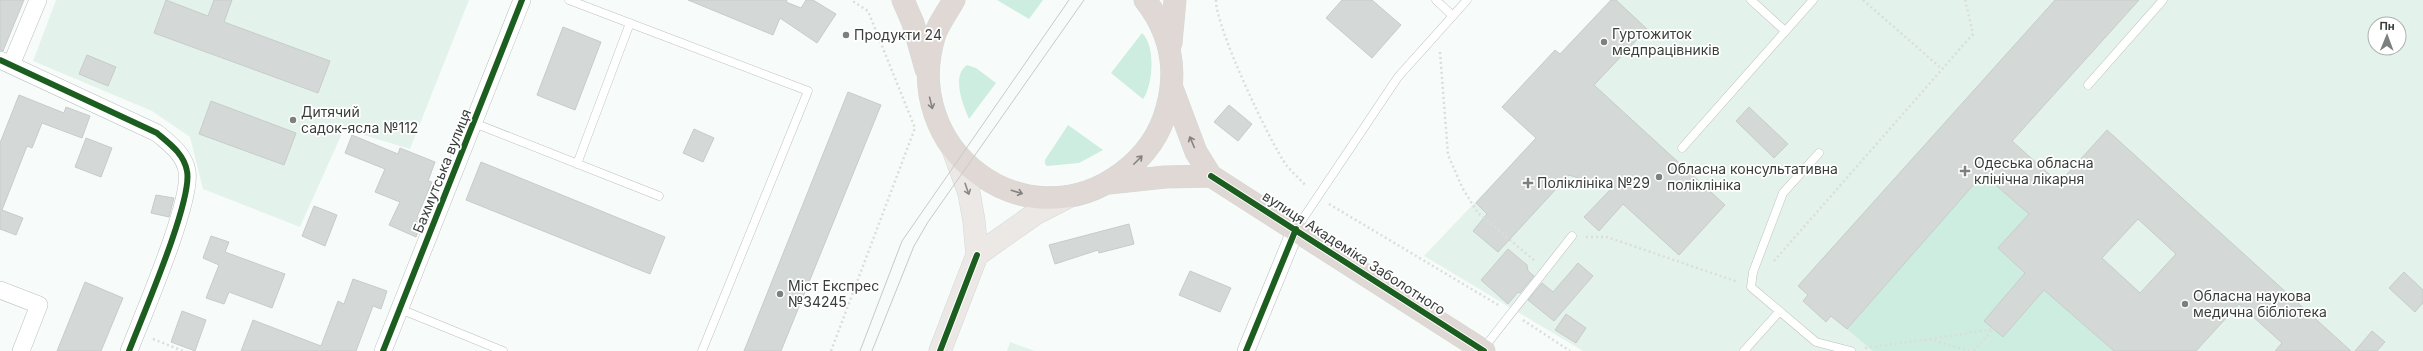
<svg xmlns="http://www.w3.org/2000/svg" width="2423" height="351" viewBox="0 0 2423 351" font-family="Inter,sans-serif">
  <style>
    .built { fill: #e4f2ec; fill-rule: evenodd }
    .green { fill: #cceddf }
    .building { fill: #d4d9d7; stroke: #c7ccca; fill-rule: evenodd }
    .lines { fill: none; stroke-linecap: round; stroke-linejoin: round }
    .lane-casing { stroke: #bbc0be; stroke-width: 9 }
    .street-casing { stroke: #bbc0be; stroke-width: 18 }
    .primary-casing { stroke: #d4d8d6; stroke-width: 23 }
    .highway-casing { stroke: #d4d8d6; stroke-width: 23 }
    .path { stroke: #dbdddc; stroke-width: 2.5; stroke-dasharray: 2 3; stroke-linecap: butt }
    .lane { stroke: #fefffe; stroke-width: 8 }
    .street { stroke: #fefffe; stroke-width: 17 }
    .primary { stroke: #ece8e5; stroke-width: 22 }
    .highway { stroke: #e0d8d4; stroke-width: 22 }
    .tram { stroke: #c8c9c9; stroke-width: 1 }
    .cycleway-casing { stroke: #fff; stroke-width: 8 }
    .cycleway { stroke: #1b5e20; stroke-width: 6 }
    .oneway { stroke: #848380 }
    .oneway2 { stroke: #8a8a88 }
    .poi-dot { fill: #7c807e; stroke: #fff; stroke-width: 1.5 }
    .labels { text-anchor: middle; stroke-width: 3.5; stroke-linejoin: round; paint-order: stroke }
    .poi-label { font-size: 14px; fill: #393e3b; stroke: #fff; text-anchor: start }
    .street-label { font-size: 14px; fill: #393e3b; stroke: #fff }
  </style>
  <rect width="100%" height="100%" fill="#f7fcfa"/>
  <path class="built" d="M56 0H469L410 149 344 129 300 227 203 189 190 137 152 111 33 61Z
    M1611 0H2423V351H1583L1424 256 1536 138 1502 107 1555 50 1560 54ZM2375 24H2399V48H2375Z
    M1010 342 1035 351H1007Z"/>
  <path class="green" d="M997 0H1043L1029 19Z
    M1142 33C1156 46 1153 85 1143 99L1111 73Z
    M967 65 976 68 996 83 969 119C963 105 951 76 967 65Z
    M1068 125 1103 150 1079 163 1047 166 1045 164V160Z
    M1983 174 2029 214 1998 248 2025 273 1984 321 2003 337 2044 290 2114 351H1873L1847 329Z"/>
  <path class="building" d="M0 0H24L3 51 0 50Z
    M166 0 208 16 214 0H232L224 22 330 61 318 93 154 33Z
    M688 0H787L786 2 801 8 806 0H813L836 14 817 43 780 18 773 35Z
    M1342 0H1372L1401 25 1372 58 1326 18Z
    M1611 0H1616L1647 29 1594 85 1725 205 1679 255 1623 204 1599 231 1584 217 1611 189 1569 175 1498 252 1473 231 1487 214 1476 203 1536 138 1502 107 1555 50 1560 54Z
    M2055 0H2139L2012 141 2059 183 2107 130 2351 351H2275L2282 343 2239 304 2196 351H2114L2044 290 2003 337 1984 321 2025 273 1998 248 2029 214 1983 174 1847 329 1831 316 1826 322 1803 301 1808 295 1798 286ZM2138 219 2176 254 2140 293 2102 258Z
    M563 27 601 42 575 110 537 95Z
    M87 55 116 67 108 86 79 74Z
    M848 92 881 105 781 351H744Z
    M19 95 64 113 66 107 90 116 82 138 42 123 32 148 27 146 2 210 23 218 16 235 0 229V143Z
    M211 101 296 133 284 165 199 134Z
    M1229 105 1252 124 1238 141 1214 122Z
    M1749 107 1788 144 1774 158 1736 121Z
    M694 129 714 138 703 162 683 153Z
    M352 135 398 154 400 148 435 162 428 181 432 182 417 217 423 220 416 237 389 225 400 202 375 192 385 169 345 153Z
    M86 138 112 148 101 177 75 167Z
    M481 162 665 237 650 274 466 200Z
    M156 195 174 198 169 217 151 213Z
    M314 206 337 215 325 246 302 236Z
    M1129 224 1134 244 1099 253 1098 250 1055 264 1049 245Z
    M211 236 229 242 225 252 285 274 272 308 229 292 224 304 206 298 219 265 203 258Z
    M1508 249 1527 265 1528 271 1534 276 1520 293 1518 292 1508 304 1481 280Z
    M1578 263 1593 276 1554 321 1528 300 1542 283 1553 292Z
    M1190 271 1231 288 1220 312 1179 295Z
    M2404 272 2423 290V303L2415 312 2389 288Z
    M353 279 387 291 381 309 373 306 356 351H241L253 320 321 346 338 301 344 304Z
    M85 282 123 298 101 351H57Z
    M182 311 206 320 195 351 171 342Z
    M1566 314 1586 328 1576 343 1555 330Z
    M2372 331 2385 342 2377 351H2355Z"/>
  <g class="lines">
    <g class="lane-casing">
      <path id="lane" d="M569 0 808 91 702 351
        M1436 0 1453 16
        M1751 0 1785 31
        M2088 85 2163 0
        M474 123 659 196
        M1682 148 1813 0
        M1819 153 1783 193 1753 272 1751 287 1816 342 1851 351
        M577 164 630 23
        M1296 229 1398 77 1467 0
        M400 309 503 351
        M1483 349 1572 236
        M1744 351 1779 312"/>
    </g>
    <g class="street-casing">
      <path id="street" d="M0 60 157 133C170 144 184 154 187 171 193 200 142 317 129 351
        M11 65 38 0
        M0 290 39 305 21 351
        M383 351 522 0
        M1246 351 1296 229"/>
    </g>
    <g class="primary-casing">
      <path id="primary" d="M977 255 1035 214 1068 197
        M940 351 977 255 974 221 969 193 954 152"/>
    </g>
    <g class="highway-casing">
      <path id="highway" d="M903 0 913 23 926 69
        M954 0C948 11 939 23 935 34 898 149 1025 245 1122 173 1145 156 1160 135 1167 108 1178 69 1170 32 1145 0
        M1171 43 1175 0
        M1172 88 1196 152 1211 176 1484 351
        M1109 183 1165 177 1211 176"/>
    </g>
    <path class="path" d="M1216 0C1215 26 1270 143 1287 166 1293 173 1300 179 1306 186
      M1863 0 1942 69
      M1440 52 1448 155 1463 189 1478 213 1535 261
      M1329 204 1500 306
      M1586 237H1607L1738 282
      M1774 261 1973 34 1965 0
      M1523 320 1570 351
      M153 339 183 351
      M1930 339 1993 329
      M1865 348 1929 339 1969 351
      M831 351 915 128 868 11 851 0
      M1974 351 1993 329"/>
    <use href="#lane" class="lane"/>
    <use href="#street" class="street"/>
    <use href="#primary" class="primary"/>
    <use href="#highway" class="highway"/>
    <path class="tram" d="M860 351 902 241 1069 0
      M872 351 914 246 928 222 1084 0"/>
    <g class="cycleway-casing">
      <path id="cycleway" d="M0 60 157 133C170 144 184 154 187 171 193 200 142 317 129 351
        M1211 176 1484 351
        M383 351 522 0
        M940 351 977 255
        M1246 351 1296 229"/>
    </g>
    <use href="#cycleway" class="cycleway"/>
  </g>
  <defs><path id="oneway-shaft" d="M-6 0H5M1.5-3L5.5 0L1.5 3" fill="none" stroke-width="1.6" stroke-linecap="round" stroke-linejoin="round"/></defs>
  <g class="oneway">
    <use href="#oneway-shaft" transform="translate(931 103) rotate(76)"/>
    <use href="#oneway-shaft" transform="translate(1192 142) rotate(-113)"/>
    <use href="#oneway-shaft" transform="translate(1138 160) rotate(-45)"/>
    <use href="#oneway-shaft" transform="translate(1017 192) rotate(17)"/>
  </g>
  <use class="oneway2" href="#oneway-shaft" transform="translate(967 189) rotate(71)"/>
  <g class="poi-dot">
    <circle cx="846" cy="35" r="4"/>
    <circle cx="1604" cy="42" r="4"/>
    <circle cx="293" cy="120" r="4"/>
    <path d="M1963 165h4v4h4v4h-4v4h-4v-4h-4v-4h4z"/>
    <circle cx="1659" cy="177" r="4"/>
    <path d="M1526 177h4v4h4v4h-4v4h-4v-4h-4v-4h4z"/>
    <circle cx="780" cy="294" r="4"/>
    <circle cx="2185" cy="304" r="4"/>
  </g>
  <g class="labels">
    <g class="poi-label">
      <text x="1612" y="39">Гуртожиток<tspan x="1612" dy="16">медпрацівників</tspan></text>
      <text x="854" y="40">Продукти 24</text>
      <text x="301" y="117">Дитячий<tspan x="301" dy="16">садок-ясла №112</tspan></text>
      <text x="1974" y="168">Одеська обласна<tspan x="1974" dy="16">клінічна лікарня</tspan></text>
      <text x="1667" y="174">Обласна консультативна<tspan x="1667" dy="16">поліклініка</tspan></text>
      <text x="1537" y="188">Поліклініка №29</text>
      <text x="788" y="291">Міст Експрес<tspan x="788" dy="16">№34245</tspan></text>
      <text x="2193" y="301">Обласна наукова<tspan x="2193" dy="16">медична бібліотека</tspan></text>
    </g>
    <g class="street-label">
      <text transform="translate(442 171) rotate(-68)" y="5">Бахмутська вулиця</text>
      <text transform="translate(1354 253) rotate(33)" y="5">вулиця Академіка Заболотного</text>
    </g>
  </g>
  <g transform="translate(2387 36) rotate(1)"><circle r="19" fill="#ffffff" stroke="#b0b2b1"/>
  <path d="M0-3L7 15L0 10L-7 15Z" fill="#7c807e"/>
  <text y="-6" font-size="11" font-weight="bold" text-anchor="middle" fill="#393e3b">Пн</text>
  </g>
</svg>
